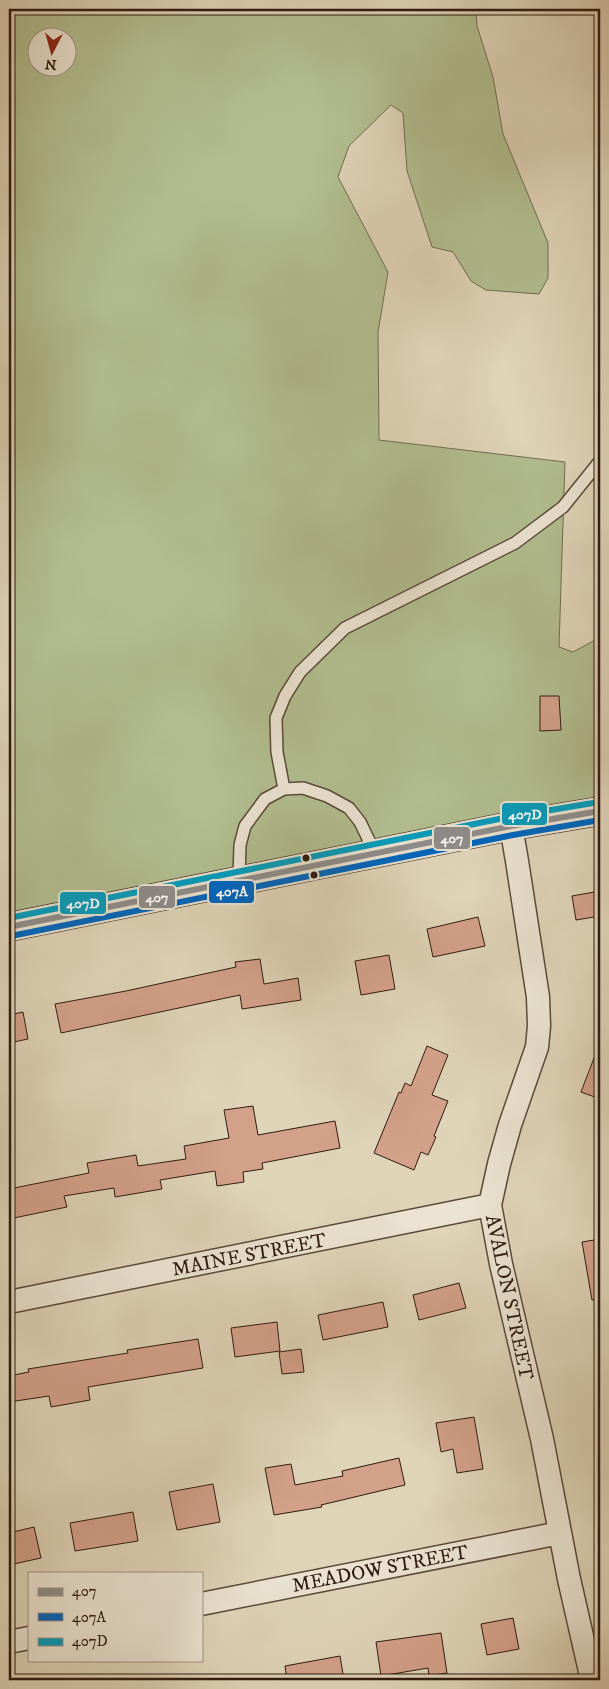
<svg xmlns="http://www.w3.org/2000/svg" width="609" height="1689" viewBox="0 0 609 1689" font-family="'IM FELL DW Pica',serif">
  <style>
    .green { fill: #b1bd8f; stroke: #706c50; fill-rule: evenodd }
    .building { fill: #d3a089; stroke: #2f1b10 }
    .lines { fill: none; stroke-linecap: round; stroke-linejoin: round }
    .service-casing { stroke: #5b493a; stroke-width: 14 }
    .minor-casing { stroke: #5b493a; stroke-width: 25 }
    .tertiary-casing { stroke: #5b493a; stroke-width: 30 }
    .service { stroke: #eae3d1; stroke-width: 11 }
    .minor { stroke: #eae3d1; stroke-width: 22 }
    .tertiary { stroke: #eae3d1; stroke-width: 28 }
    .bus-1-casing { stroke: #eae3d1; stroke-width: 10 }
    .bus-2-casing { stroke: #eae3d1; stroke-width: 10 }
    .bus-3-casing { stroke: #eae3d1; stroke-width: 10 }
    .bus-1 { stroke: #8e8c8b; stroke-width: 6 }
    .bus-2 { stroke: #0065bd; stroke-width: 6 }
    .bus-3 { stroke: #059bbb; stroke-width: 6 }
    .bus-dot { fill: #2f1b10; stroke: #eae3d1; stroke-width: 2 }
    .labels { text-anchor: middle; stroke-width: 4; stroke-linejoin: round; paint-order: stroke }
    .street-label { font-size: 20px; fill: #2f1b10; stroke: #eae3d1 }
    .line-badge { stroke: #eae3d1; stroke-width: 2 }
    .badge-label { font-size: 14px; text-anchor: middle; font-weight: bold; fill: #fff }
  </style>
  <rect width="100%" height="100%" fill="#dfd4b8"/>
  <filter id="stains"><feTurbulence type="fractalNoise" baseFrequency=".004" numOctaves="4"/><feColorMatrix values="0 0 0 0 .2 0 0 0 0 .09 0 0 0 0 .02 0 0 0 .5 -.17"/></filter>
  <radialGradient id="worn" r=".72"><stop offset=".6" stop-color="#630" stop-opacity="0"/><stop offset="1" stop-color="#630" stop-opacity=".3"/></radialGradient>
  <path class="green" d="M9 9H476L477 26 493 77 503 134 548 243V278L539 294 486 290 471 281 453 252 432 247 407 171 403 113 391 105 349 146 338 177 388 272 378 332 379 440 565 462 559 647 573 652 597 639 600 633V811L9 924ZM38 38H68V68H38Z"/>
  <path class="building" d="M540 696H559L561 730 540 731Z
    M600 891V916L576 920 572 896Z
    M478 917 485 946 433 957 427 929Z
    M389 955 395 989 361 995 355 961Z
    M260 959 264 984 298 978 301 1000 242 1009 240 995 61 1033 55 1004 126 991 236 967 235 962Z
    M23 1012 28 1039 9 1043V1015Z
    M599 1045 600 1046V1099L581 1092Z
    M427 1046 448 1055 432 1095 448 1101 434 1136 436 1137 428 1155 421 1152 414 1170 374 1153 399 1092 401 1093 405 1083 411 1086Z
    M253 1106 258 1135 335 1121 340 1148 262 1163 263 1169 243 1172 244 1182 217 1186 215 1171 160 1180 162 1189 115 1197 114 1188 64 1196 67 1207 9 1219V1189L89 1173 87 1163 136 1155 138 1166 186 1159 184 1146 229 1138 224 1110Z
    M600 1239V1299L592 1300 582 1242Z
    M459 1283 466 1308 419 1320 413 1295Z
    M383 1302 388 1327 323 1340 318 1315Z
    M277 1322 280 1351 235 1357 231 1328Z
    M198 1339 203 1368 88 1387 90 1400 51 1407 49 1396 9 1402V1376L29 1372 28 1369 128 1353 127 1350Z
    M301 1349 304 1372 282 1374 279 1352Z
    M474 1417 483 1469 457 1473 453 1449 441 1452 436 1423Z
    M399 1458 405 1485 321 1505 322 1507 274 1515 265 1468 291 1464 295 1485 343 1476 342 1471Z
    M213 1484 220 1522 177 1530 169 1492Z
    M133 1512 138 1541 75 1551 70 1523Z
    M34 1527 41 1558 9 1565V1533Z
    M513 1618 519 1649 487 1655 481 1624Z
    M441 1633 447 1673 429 1676 428 1668 381 1676 376 1642Z
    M340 1656 344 1680H287L285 1666Z"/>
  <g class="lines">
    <g class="service-casing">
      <path id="service" d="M284 789 277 752 276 718 285 696 300 672 345 628 515 543 563 507 600 461
        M239 880 240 845 245 826 265 799 284 789 303 788 327 796 349 808 360 822 375 853"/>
    </g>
    <g class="minor-casing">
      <path id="minor" d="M511 826 517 861 538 997 539 1026 537 1047 510 1125 499 1164 490 1205 501 1264 542 1439 569 1579 592 1680
        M9 1302 490 1205
        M201 1604 560 1533
        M9 1642 29 1638"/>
    </g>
    <g class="tertiary-casing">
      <path id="tertiary" d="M9 927 511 826 600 811"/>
    </g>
    <use href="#service" class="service"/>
    <use href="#minor" class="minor"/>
    <use href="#tertiary" class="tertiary"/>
    <g class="bus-1-casing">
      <path id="bus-1" d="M9 927 511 826 600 811"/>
    </g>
    <g class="bus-2-casing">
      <path id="bus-2" d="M11 936 513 835 600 820"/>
    </g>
    <g class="bus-3-casing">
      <path id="bus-3" d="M9 918 509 817 599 802"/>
    </g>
    <use href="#bus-1" class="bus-1"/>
    <use href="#bus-2" class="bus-2"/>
    <use href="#bus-3" class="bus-3"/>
  </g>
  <g class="bus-dot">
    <circle cx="306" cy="858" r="4.5"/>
    <circle cx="314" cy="875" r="4.5"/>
  </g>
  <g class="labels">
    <g class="street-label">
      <text transform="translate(249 1254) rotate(-11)" y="7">MAINE STREET</text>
      <text transform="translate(510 1297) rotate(78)" y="7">AVALON STREET</text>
      <text transform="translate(380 1568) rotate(-11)" y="7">MEADOW STREET</text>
    </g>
  </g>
  <g class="line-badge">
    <rect x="501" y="802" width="47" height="24" rx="5" fill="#059bbb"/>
    <rect x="433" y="826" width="38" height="24" rx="5" fill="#8e8c8b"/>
    <rect x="208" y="880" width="47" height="24" rx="5" fill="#0065bd"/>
    <rect x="138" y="885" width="38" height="24" rx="5" fill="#8e8c8b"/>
    <rect x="59" y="891" width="48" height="24" rx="5" fill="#059bbb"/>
  </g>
  <g class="badge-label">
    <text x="525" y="819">407D</text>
    <text x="452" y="843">407</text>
    <text x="232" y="896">407A</text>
    <text x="157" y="902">407</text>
    <text x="83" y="908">407D</text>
  </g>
  <rect width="609" height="1689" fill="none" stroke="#dfd4b8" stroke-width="30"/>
  <rect x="10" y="10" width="589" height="1669" fill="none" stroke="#2f1b10" stroke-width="2.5"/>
  <rect x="15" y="15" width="579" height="1659" fill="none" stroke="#2f1b10"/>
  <rect x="28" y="1572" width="175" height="90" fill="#eae3d1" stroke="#9f9384"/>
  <rect x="38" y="1588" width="25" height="8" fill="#8e8c8b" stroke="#9f9384"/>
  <text x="72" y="1596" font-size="15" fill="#2f1b10">407</text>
  <rect x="38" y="1613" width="25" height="8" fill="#0065bd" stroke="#9f9384"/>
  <text x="72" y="1622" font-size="15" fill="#2f1b10">407A</text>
  <rect x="38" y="1638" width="25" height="8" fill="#059bbb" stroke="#9f9384"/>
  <text x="72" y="1646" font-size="15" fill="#2f1b10">407D</text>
  <g transform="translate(52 52) rotate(186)"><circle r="24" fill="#eae3d1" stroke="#9f9384"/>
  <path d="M0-4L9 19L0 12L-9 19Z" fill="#8f2418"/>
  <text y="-8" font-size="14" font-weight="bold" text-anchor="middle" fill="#2f1b10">N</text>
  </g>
  <rect width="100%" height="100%" filter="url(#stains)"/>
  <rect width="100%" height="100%" fill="url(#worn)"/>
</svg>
